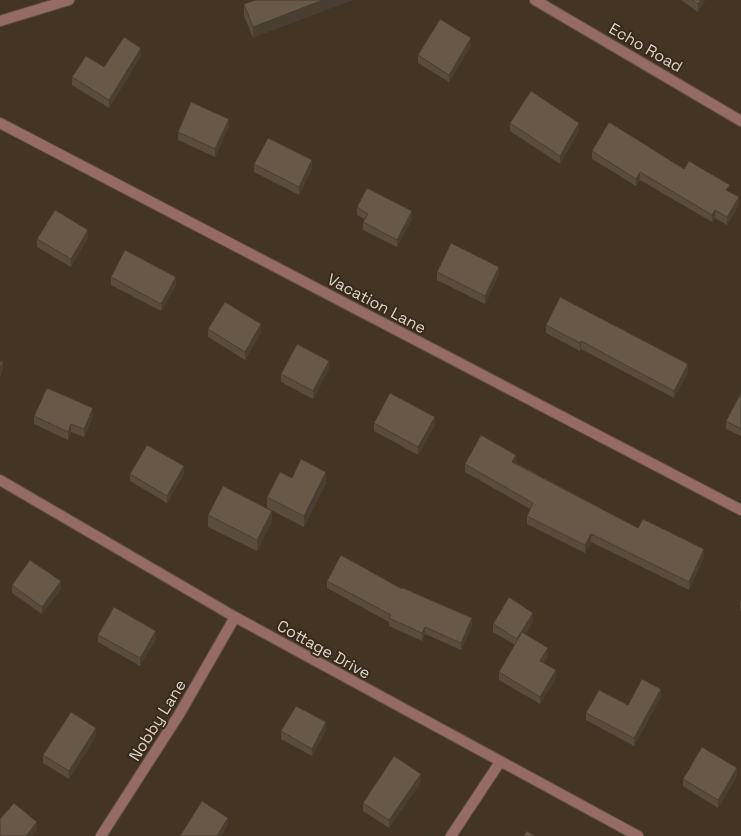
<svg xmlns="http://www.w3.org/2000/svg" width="741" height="836" viewBox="0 0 741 836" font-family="'Space Grotesk',sans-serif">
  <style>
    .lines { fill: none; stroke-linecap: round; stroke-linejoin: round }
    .street-casing { stroke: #5f5142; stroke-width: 12 }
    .street { stroke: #966b66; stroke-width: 10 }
    .wall { fill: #594c3d }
    .shaded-wall { fill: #493e32 }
    .building { fill: #685847; stroke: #493e32 }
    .labels { text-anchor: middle; stroke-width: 4; stroke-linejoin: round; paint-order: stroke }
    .street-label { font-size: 16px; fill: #ded4cb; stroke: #382a1a }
  </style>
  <rect width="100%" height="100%" fill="#433424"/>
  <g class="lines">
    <g class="street-casing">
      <path id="street" d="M535 0 741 121
        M0 21 69 0
        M0 123 741 510
        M0 480 235 617 638 836
        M101 836 180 713 235 617
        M451 836 500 762"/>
    </g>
    <use href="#street" class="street"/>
  </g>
  <path class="wall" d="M256 0 253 38 244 16V4Z
    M681 0H705L698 12Z
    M471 46 449 82 418 63V55Z
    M141 56 109 108 72 85V77Z
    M510 123 579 131 560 164 510 131Z
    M229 127 215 157 178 140V132Z
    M592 151 684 169 730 192 739 205 727 225 715 218 712 222 640 180 636 186 592 159Z
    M254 164 312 168 299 195 254 172Z
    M357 207 412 219 397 247 363 230V222L364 219 357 215Z
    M88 238 71 267 37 247V239Z
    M437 272 499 275 485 304 437 280Z
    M111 277 176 285 161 311 111 285Z
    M546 325 688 372 674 398 581 349 580 351 546 333Z
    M208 329 261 332 245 360 208 337Z
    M329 369 313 399 281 382V374Z
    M741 393V436L726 429V421Z
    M34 416H93L84 437 71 432 68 440 34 424Z
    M374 423 435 425 418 455 374 431Z
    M516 463 638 528 704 557 689 590 591 542 585 553 527 524V516L530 509 465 472V464Z
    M130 474H184L167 503 130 481Z
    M292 478 326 483 304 527 267 508V497Z
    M208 515 272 522 257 551 208 527Z
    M327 581 402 589 472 626 461 650 425 634 422 641 389 626V622L327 588Z
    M12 585 61 589 42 614 12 593Z
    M741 600V611L740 610V602Z
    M533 621 525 634 548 656 543 663 556 678 540 704 499 680V672L515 645 493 632V624Z
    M98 635 156 639 140 666 98 642Z
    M661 697 634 746 586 720V713L628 705Z
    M326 730 312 756 281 739V731Z
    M96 736 69 779 43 763V755Z
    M737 776 718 808 683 786V779Z
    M421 782 389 828 363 811V803Z"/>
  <path class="shaded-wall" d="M323 0H353L253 38V27Z
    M701 0H705L698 12V4Z
    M471 38V46L449 82V75Z
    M141 48V56L109 108V100Z
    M229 119V127L215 157V149Z
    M579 123V131L560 164V156Z
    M312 160V168L299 195V187Z
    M640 172V180L636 186V179Z
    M739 197V205L727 225V217Z
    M715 210V218L712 222V215Z
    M412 211V219L397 247V240Z
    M88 230V238L71 267V259Z
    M499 267V275L485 304V296Z
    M176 277V285L161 311V304Z
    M261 324V332L245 360V352Z
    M581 341V349L580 351V343Z
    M329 361V369L313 399V391Z
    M3 362V370L0 377V369Z
    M688 364V372L674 398V391Z
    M93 408V416L84 437V429Z
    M435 417V425L418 455V447Z
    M71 424V432L68 440V432Z
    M516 455V463L512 469V462Z
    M184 466V474L167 503V496Z
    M326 472V483L304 527V516Z
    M272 511V522L257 551V540Z
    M591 534V542L585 553V545Z
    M704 549V557L689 590V582Z
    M61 581V589L42 614V607Z
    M533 613V621L517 647V639Z
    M472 618V626L461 650V643Z
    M425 627V634L422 641V633Z
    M156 631V639L140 666V658Z
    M548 648V656L540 669V661Z
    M556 670V678L540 704V697Z
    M661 689V697L634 746V738Z
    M326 722V730L312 756V749Z
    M96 728V736L69 779V771Z
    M737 768V776L718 808V800Z
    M421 774V782L389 828V820Z
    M228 818V825L222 836H217Z
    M37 822V830L32 836H26Z"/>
  <path class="building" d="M256 0H323L253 27 244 4Z
    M692 0H701L698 4Z
    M440 19 471 38 449 75 418 55Z
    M124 37 141 48 109 100 72 77 86 56 104 67Z
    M531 91 579 123 560 156 510 123Z
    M191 102 229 119 215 149 178 132Z
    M609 122 684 169 689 161 730 185 726 190 739 197 727 217 715 210 712 215 640 172 636 179 592 151Z
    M268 138 312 160 299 187 254 164Z
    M367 188 412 211 397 240 363 222 368 214 357 207Z
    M55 210 88 230 71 259 37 239Z
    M451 243 499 267 485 296 437 272Z
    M125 250 176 277 161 304 111 277Z
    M560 297 688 364 674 391 581 341 580 343 546 325Z
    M225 302 261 324 245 352 208 329Z
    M297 344 329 361 313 391 281 374Z
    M0 361 3 362 0 369Z
    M47 388 93 408 84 429 71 424 68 432 34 416Z
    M390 393 435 417 418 447 374 423Z
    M741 393V429L726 421Z
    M481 435 516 455 512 462 638 528 643 519 704 549 689 582 591 534 585 545 527 516 533 503 465 464Z
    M147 445 184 466 167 496 130 474Z
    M301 459 326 472 304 516 267 497 280 472 292 478Z
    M223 486 272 511 257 540 208 515Z
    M341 555 402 589 403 588 472 618 461 643 425 627 422 633 389 618 391 615 327 581Z
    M30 560 61 581 42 607 12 585Z
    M509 597 533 613 517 639 493 624Z
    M114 607 156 631 140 658 98 635Z
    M522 632 548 648 540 661 556 670 540 697 499 672Z
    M642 679 661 689 634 738 586 713 599 690 628 705Z
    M296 706 326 722 312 749 281 731Z
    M71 712 96 728 69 771 43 755Z
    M702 747 737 768 718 800 683 779Z
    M394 756 421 774 389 820 363 803Z
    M202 801 228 818 217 836H180Z
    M14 803 37 822 26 836H0V819Z
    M527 831 535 836H524Z"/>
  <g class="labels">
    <g class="street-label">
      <text transform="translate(646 47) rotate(30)" y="6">Echo Road</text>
      <text transform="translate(377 303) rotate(28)" y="6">Vacation Lane</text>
      <text transform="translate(324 649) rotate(29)" y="6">Cottage Drive</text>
      <text transform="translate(157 720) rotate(-58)" y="6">Nobby Lane</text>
    </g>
  </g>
</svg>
